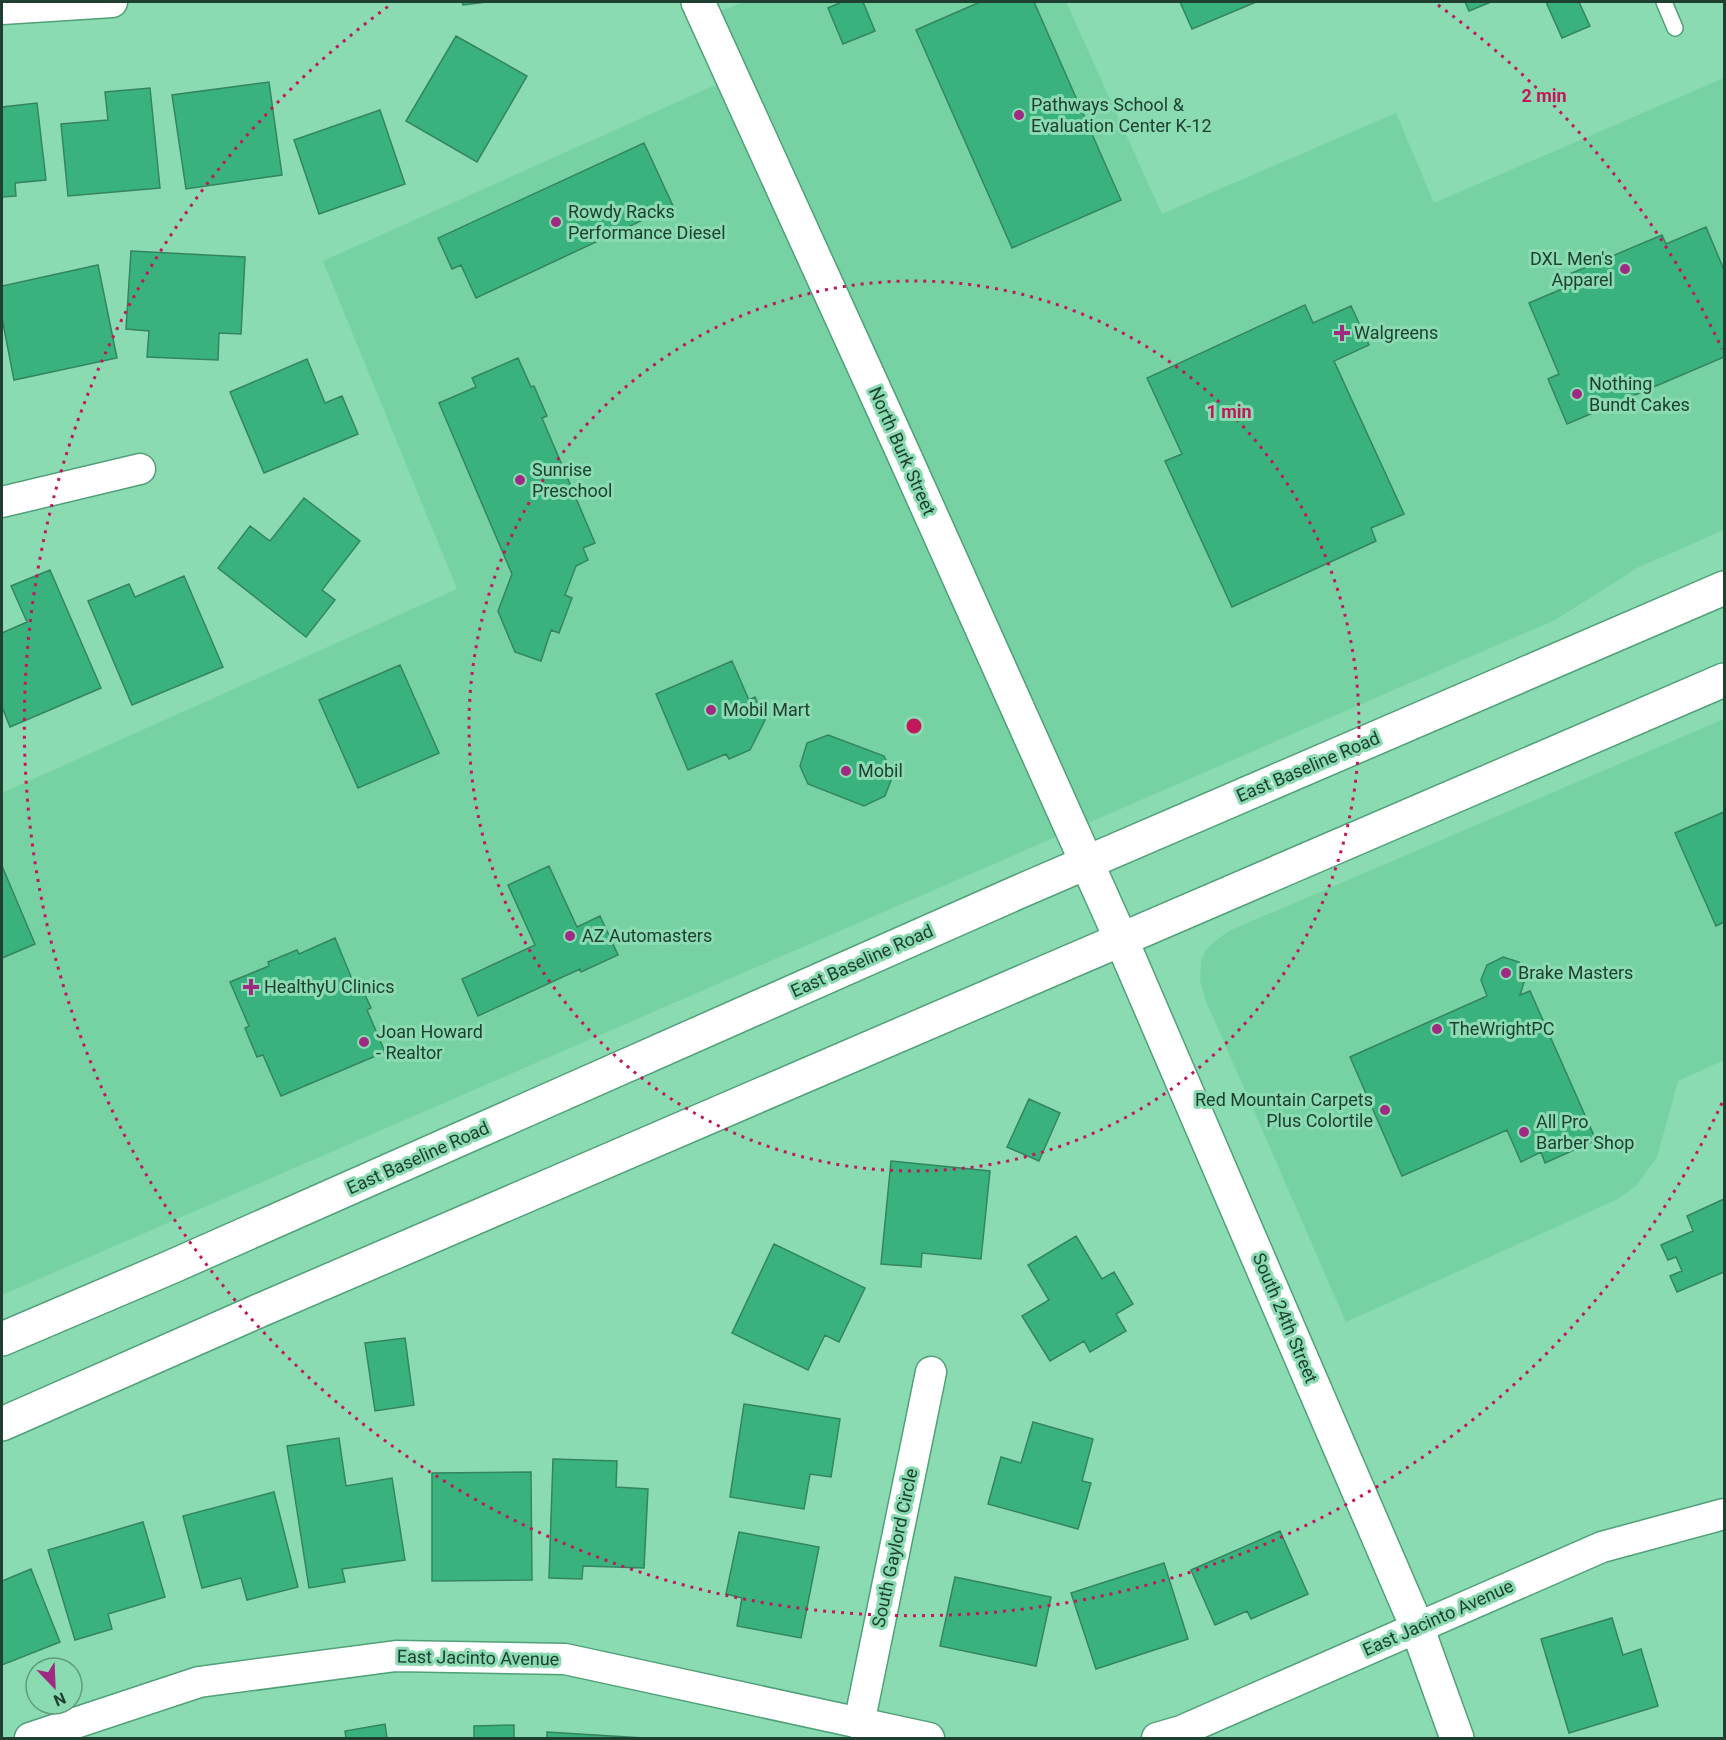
<svg xmlns="http://www.w3.org/2000/svg" width="1726" height="1740" viewBox="0 0 1726 1740" font-family="Roboto,sans-serif">
  <style>
    .built { fill: #76d1a3 }
    .building { fill: #3ab27e; stroke: #338560; stroke-width: 1.5 }
    .lines { fill: none; stroke-linecap: round; stroke-linejoin: round }
    .service-casing { stroke: #50a079; stroke-width: 18 }
    .minor-casing { stroke: #50a079; stroke-width: 33 }
    .tertiary-casing { stroke: #50a079; stroke-width: 36 }
    .primary-casing { stroke: #50a079; stroke-width: 36 }
    .service { stroke: #fff; stroke-width: 15 }
    .minor { stroke: #fff; stroke-width: 30 }
    .tertiary { stroke: #fff; stroke-width: 33 }
    .primary { stroke: #fff; stroke-width: 33 }
    .ring { fill: none; stroke: #c2185b; stroke-width: 3; stroke-dasharray: 3 6 }
    .poi-dot { fill: #a02981; stroke: #8adbb1; stroke-width: 2 }
    .labels { text-anchor: middle; stroke-width: 6; stroke-linejoin: round; paint-order: stroke }
    .poi-label { font-size: 18px; fill: #1f4030; stroke: #8adbb1; text-anchor: start }
    .street-label { font-size: 18px; fill: #1f4030; stroke: #8adbb1 }
    .centre { fill: #c2185b; stroke: #8adbb1; stroke-width: 3 }
    .ring-label { font-size: 18px; text-anchor: middle; font-weight: bold; fill: #c2185b; stroke: #8adbb1; stroke-width: 6; stroke-linejoin: round; paint-order: stroke }
  </style>
  <rect width="100%" height="100%" fill="#8adbb1"/>
  <path class="built" d="M744 2H1066L1162 214 1396 113 1434 203 1724 78V530L1639 567 1555 620 2 1295V793L457 589 323 261 731 78 705 17Z
    M1724 719V1060L1678 1081 1657 1157 1636 1186 1618 1199 1346 1322 1206 1001 1200 981 1201 961 1206 950 1215 941 1229 931Z"/>
  <path class="building" d="M462 2H487L463 5Z
    M842 2H863L875 31 843 44 828 8Z
    M980 2H1034L1121 200 1012 248 916 30Z
    M1180 2H1256L1192 29Z
    M1465 2H1491L1469 11Z
    M1546 2H1579L1590 26 1562 38Z
    M456 36 527 76 477 162 406 121Z
    M269 82 282 175 186 189 172 95Z
    M150 88 160 188 68 196 61 124 108 120 105 92Z
    M37 103 46 180 15 183 16 196 2 197V107Z
    M380 110 405 184 319 214 294 140Z
    M644 143 673 206 476 298 461 265 452 269 438 238Z
    M1706 227 1724 270V357L1567 424 1548 379 1559 374 1529 303 1569 286 1565 276 1662 235 1666 244Z
    M131 251 245 257 241 334 219 333 218 360 147 357 149 331 126 329Z
    M98 265 117 358 14 380 2 318V286Z
    M1305 305 1313 323 1351 306 1369 345 1334 361 1404 514 1371 528 1376 541 1232 607 1165 461 1182 454 1147 378Z
    M518 358 531 387 534 386 547 416 542 418 595 543 583 548 588 560 576 566 565 595 572 598 559 633 551 630 541 661 515 652 498 611 512 574 439 403 476 387 472 378Z
    M307 359 325 403 342 396 358 434 264 473 230 392Z
    M304 498 360 541 322 590 335 600 306 637 218 568 250 526 270 541Z
    M50 570 101 688 10 727 2 707V633L27 622 11 586Z
    M184 576 223 667 132 705 88 601 129 584 135 597Z
    M732 661 749 700 755 697 765 720 750 750 729 759 726 754 688 770 656 694Z
    M400 665 439 753 358 788 319 700Z
    M828 735 884 756 893 775 885 796 864 806 808 784 800 766 807 743Z
    M1724 812V922L1716 926 1675 833Z
    M2 866 35 944 2 958Z
    M549 866 577 927 600 916 618 955 581 972 580 969 478 1016 462 979 535 945 508 885Z
    M335 938 354 984 359 982 371 1008 367 1010 385 1052 281 1096 263 1055 257 1057 245 1028 249 1026 230 982 269 966 268 962 297 950 299 954Z
    M1503 957 1519 962 1525 979 1520 995 1530 991 1596 1140 1545 1163 1541 1152 1521 1162 1507 1130 1402 1176 1350 1057 1487 996 1481 980 1487 965Z
    M1029 1099 1060 1113 1039 1161 1007 1147Z
    M891 1161 990 1171 981 1259 922 1253 921 1267 881 1264Z
    M1724 1199V1272L1677 1292 1670 1276 1682 1271 1676 1257 1668 1260 1661 1245 1693 1231 1687 1216Z
    M1076 1236 1102 1279 1114 1272 1133 1304 1116 1314 1126 1331 1090 1352 1084 1341 1050 1361 1022 1316 1049 1300 1028 1265Z
    M774 1244 865 1288 839 1342 825 1335 808 1370 732 1333Z
    M405 1338 414 1405 375 1411 365 1343Z
    M744 1404 840 1419 831 1477 810 1474 804 1509 730 1497Z
    M1033 1422 1093 1439 1082 1481 1091 1483 1078 1529 988 1504 1001 1457 1021 1463Z
    M339 1438 346 1486 392 1478 405 1560 342 1569 345 1582 309 1588 287 1446Z
    M553 1459 617 1461 616 1487 648 1489 644 1568 583 1566 582 1579 549 1578Z
    M531 1472 532 1580 432 1581V1473Z
    M274 1492 298 1587 247 1600 241 1578 202 1588 183 1516Z
    M143 1522 165 1597 108 1614 112 1629 75 1640 48 1550Z
    M1280 1531 1308 1594 1251 1619 1247 1611 1215 1625 1191 1570Z
    M739 1532 819 1547 801 1638 737 1626 742 1598 726 1594Z
    M1164 1563 1188 1639 1096 1669 1071 1593Z
    M31 1569 60 1642 2 1665V1581Z
    M955 1577 1051 1597 1036 1666 940 1646Z
    M1612 1618 1623 1655 1641 1649 1658 1706 1569 1733 1541 1639Z
    M385 1724 387 1738H346L345 1731Z
    M514 1725V1738H474V1726Z
    M547 1732 644 1738H547Z"/>
  <g class="lines">
    <g class="service-casing">
      <path id="service" d="M1664 2 1675 28"/>
    </g>
    <g class="minor-casing">
      <path id="minor" d="M2 9 112 2
        M2 502 140 469
        M859 1724 931 1372
        M30 1738 199 1682 396 1656 565 1659 929 1738
        M1157 1738 1181 1731 1602 1547 1724 1514"/>
    </g>
    <g class="tertiary-casing">
      <path id="tertiary" d="M698 2 900 446 1121 939 1417 1627 1457 1738"/>
    </g>
    <g class="primary-casing">
      <path id="primary" d="M2 1339 171 1267 1016 893 1724 588
        M2 1424 256 1312 1724 680"/>
    </g>
    <use href="#service" class="service"/>
    <use href="#minor" class="minor"/>
    <use href="#tertiary" class="tertiary"/>
    <use href="#primary" class="primary"/>
  </g>
  <g class="ring">
    <circle cx="914" cy="726" r="445"/>
    <path d="M1722 1103A891 891 0 1 1 390 5M1438 5A891 891 0 0 1 1722 349"/>
  </g>
  <g class="poi-dot">
    <circle cx="1019" cy="115" r="6"/>
    <circle cx="556" cy="222" r="6"/>
    <circle cx="1625" cy="269" r="6"/>
    <path d="M1339 324h6v6h6v6h-6v6h-6v-6h-6v-6h6z"/>
    <circle cx="1577" cy="394" r="6"/>
    <circle cx="520" cy="480" r="6"/>
    <circle cx="711" cy="710" r="6"/>
    <circle cx="846" cy="771" r="6"/>
    <circle cx="570" cy="936" r="6"/>
    <circle cx="1506" cy="973" r="6"/>
    <path d="M248 978h6v6h6v6h-6v6h-6v-6h-6v-6h6z"/>
    <circle cx="1437" cy="1029" r="6"/>
    <circle cx="364" cy="1042" r="6"/>
    <circle cx="1385" cy="1110" r="6"/>
    <circle cx="1524" cy="1132" r="6"/>
  </g>
  <g class="labels">
    <g class="poi-label">
      <text x="1031" y="111">Pathways School &amp;<tspan x="1031" dy="21">Evaluation Center K-12</tspan></text>
      <text x="568" y="218">Rowdy Racks<tspan x="568" dy="21">Performance Diesel</tspan></text>
      <text x="1613" y="265" text-anchor="end">DXL Men's<tspan x="1613" dy="21">Apparel</tspan></text>
      <text x="1354" y="339">Walgreens</text>
      <text x="1589" y="390">Nothing<tspan x="1589" dy="21">Bundt Cakes</tspan></text>
      <text x="532" y="476">Sunrise<tspan x="532" dy="21">Preschool</tspan></text>
      <text x="723" y="716">Mobil Mart</text>
      <text x="858" y="777">Mobil</text>
      <text x="582" y="942">AZ Automasters</text>
      <text x="1518" y="979">Brake Masters</text>
      <text x="264" y="993">HealthyU Clinics</text>
      <text x="1449" y="1035">TheWrightPC</text>
      <text x="376" y="1038">Joan Howard<tspan x="376" dy="21">- Realtor</tspan></text>
      <text x="1373" y="1106" text-anchor="end">Red Mountain Carpets<tspan x="1373" dy="21">Plus Colortile</tspan></text>
      <text x="1536" y="1128">All Pro<tspan x="1536" dy="21">Barber Shop</tspan></text>
    </g>
    <g class="street-label">
      <text transform="translate(902 451) rotate(66)" y="6">North Burk Street</text>
      <text transform="translate(1308 767) rotate(-23)" y="6">East Baseline Road</text>
      <text transform="translate(862 961) rotate(-24)" y="6">East Baseline Road</text>
      <text transform="translate(418 1158) rotate(-24)" y="6">East Baseline Road</text>
      <text transform="translate(1285 1318) rotate(67)" y="6">South 24th Street</text>
      <text transform="translate(895 1548) rotate(-78)" y="6">South Gaylord Circle</text>
      <text transform="translate(1438 1618) rotate(-24)" y="6">East Jacinto Avenue</text>
      <text transform="translate(478 1658) rotate(1)" y="6">East Jacinto Avenue</text>
    </g>
  </g>
  <circle cx="914" cy="726" r="9" class="centre"/>
  <g class="ring-label">
    <text x="1544" y="102">2 min</text>
    <text x="1229" y="418">1 min</text>
  </g>
  <rect width="1726" height="1740" fill="none" stroke="#1f4030" stroke-width="6"/>
  <g transform="translate(54 1686) rotate(157)"><circle r="28" fill="#8adbb1" stroke="#5f9d7d" stroke-width="1.5"/>
  <path d="M0-4.5L10 22L0 15L-10 22Z" fill="#a02981"/>
  <text y="-9" font-size="16" font-weight="bold" text-anchor="middle" fill="#1f4030">N</text>
  </g>
</svg>
